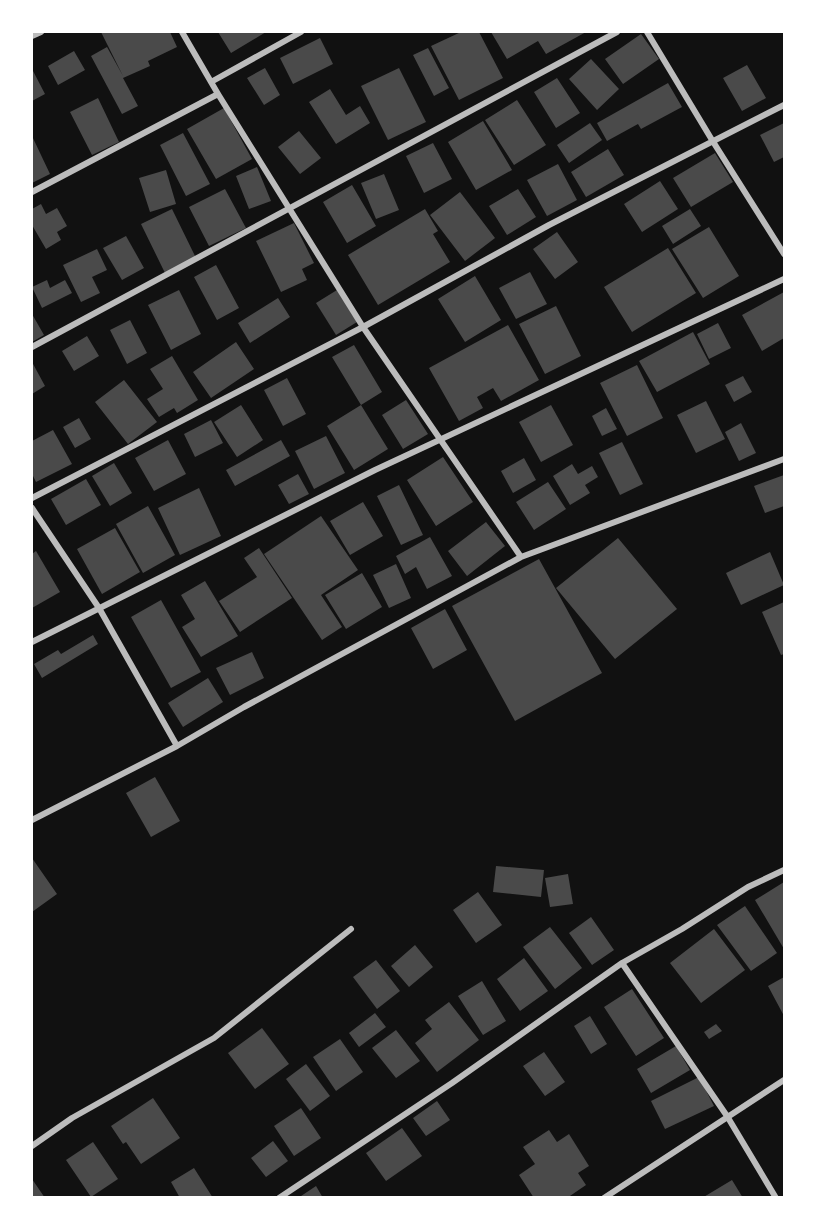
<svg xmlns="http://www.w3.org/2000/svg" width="816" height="1229" viewBox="0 0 816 1229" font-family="'Sofia Sans Condensed',sans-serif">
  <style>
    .building { fill: #4a4a4a }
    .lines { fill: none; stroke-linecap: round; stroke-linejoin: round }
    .minor { stroke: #bcbcbc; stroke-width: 6 }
  </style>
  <rect width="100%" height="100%" fill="#111"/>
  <path class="building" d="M101 32H170L177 47 148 61 150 66 123 78 138 106 122 114 91 56 107 47 123 76Z
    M218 32H266L231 53Z
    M461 32H479L503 78 459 100 431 46Z
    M491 32H586L546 54 538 41 507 59Z
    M641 34 659 59 623 84 605 59Z
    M320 38 333 64 293 84 280 58Z
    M428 48 449 88 434 96 413 55Z
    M74 51 85 70 58 85 48 66Z
    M591 59 619 89 597 110 569 79Z
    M747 65 766 98 742 111 723 78Z
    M265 68 280 95 264 105 247 78Z
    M399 68 426 122 388 140 361 86Z
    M32 69 45 94 32 101Z
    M557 78 580 113 556 128 534 92Z
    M668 83 682 107 641 129 638 124 607 141 597 123Z
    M330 89 346 115 360 106 370 123 336 144 309 102Z
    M98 98 119 142 92 155 70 112Z
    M517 100 546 145 514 165 485 120Z
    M224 108 252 159 216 179 187 129Z
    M483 121 512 170 476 190 448 142Z
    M590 123 602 140 569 163 557 145Z
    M784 123V157L774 162 760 135Z
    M299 131 321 158 300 174 278 147Z
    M183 133 210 184 186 196 160 145Z
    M32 136 50 174 32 183Z
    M433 143 452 179 424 193 406 156Z
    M608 149 624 175 586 197 571 172Z
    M715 153 733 182 691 207 673 178Z
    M558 164 577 200 547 216 527 180Z
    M257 167 271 201 249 209 236 176Z
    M166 170 176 204 150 212 139 178Z
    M384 174 399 210 376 219 361 183Z
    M660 181 678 209 642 232 624 204Z
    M352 185 376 226 347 243 323 202Z
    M225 189 246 228 209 246 189 207Z
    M518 189 536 217 507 235 489 206Z
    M460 192 495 238 465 261 430 215Z
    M41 204 46 214 57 208 67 226 57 232 61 240 46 249 32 225V209Z
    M172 209 196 258 165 273 141 224Z
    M425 209 438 231 433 234 450 262 378 305 348 255Z
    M690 209 701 226 673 244 662 226Z
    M294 223 314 263 302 269 307 280 281 292 256 241Z
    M709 227 739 276 703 298 672 249Z
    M557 232 578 262 555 279 533 249Z
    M126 236 144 268 122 280 103 248Z
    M668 248 696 293 632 332 604 287Z
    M97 249 107 270 92 277 100 293 81 302 63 265Z
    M216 265 239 308 217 320 194 277Z
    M530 272 547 304 516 319 499 288Z
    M475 276 501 320 465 342 438 299Z
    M47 280 50 288 65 280 72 293 42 308 32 287Z
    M179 290 201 334 171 350 148 305Z
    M337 290 357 322 336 335 316 303Z
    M784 292V338L762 351 742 315Z
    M278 298 290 317 250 343 238 323Z
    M556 306 581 356 545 374 519 324Z
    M32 314 44 335 32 342Z
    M130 320 147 353 127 364 110 330Z
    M718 323 731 348 709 359 697 334Z
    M508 325 539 380 501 401 493 388 477 397 483 408 459 421 429 368Z
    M693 332 710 364 657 392 639 361Z
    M87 336 99 356 74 371 62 351Z
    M236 342 254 369 211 398 193 372Z
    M354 345 382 392 361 405 332 357Z
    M172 356 198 400 177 413 174 408 159 417 147 399 163 389 150 369Z
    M32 362 45 386 32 394Z
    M637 365 663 418 627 436 600 383Z
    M743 376 752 392 734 402 725 385Z
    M287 378 306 414 283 426 264 390Z
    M124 380 157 422 128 444 95 402Z
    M406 400 428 434 403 449 382 415Z
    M706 401 725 439 696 453 677 415Z
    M241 405 263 440 237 457 214 422Z
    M361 405 388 449 354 470 327 426Z
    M551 405 573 445 541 462 519 422Z
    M606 408 617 429 602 436 592 416Z
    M79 418 91 439 75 448 63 427Z
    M211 420 223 443 195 457 184 434Z
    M741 423 756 453 739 461 725 432Z
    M53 430 72 464 36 482 32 474V441Z
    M326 436 345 473 314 489 295 451Z
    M168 440 186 474 154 491 135 458Z
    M281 440 290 456 235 486 226 470Z
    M622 442 643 484 620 495 599 453Z
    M443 457 473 502 436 526 407 480Z
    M524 458 536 480 513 493 501 471Z
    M114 463 132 493 110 506 92 476Z
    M572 464 578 474 592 466 598 477 585 485 590 493 570 505 553 476Z
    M298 474 309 494 289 504 278 485Z
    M784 475V506L765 513 754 486Z
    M86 479 101 505 66 525 51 499Z
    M548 482 566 509 534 530 516 502Z
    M399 485 423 535 401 545 377 496Z
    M199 488 221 536 180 555 158 508Z
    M363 502 383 536 350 555 330 521Z
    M148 506 175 555 143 573 116 524Z
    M321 516 358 570 321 595 342 627 322 640 264 554Z
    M486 522 505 546 467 576 448 551Z
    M115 528 140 572 102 594 77 549Z
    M430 537 452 576 427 589 416 567 405 574 396 556Z
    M618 538 677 609 615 659 556 588Z
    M259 548 292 598 240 632 219 601 257 577 244 558Z
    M36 551 60 592 32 608V554Z
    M770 552 784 585 741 605 726 573Z
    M539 559 602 673 515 721 452 606Z
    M396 564 411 598 389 608 373 575Z
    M362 573 382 607 346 629 325 595Z
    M205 581 238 636 201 657 182 627 195 619 181 595Z
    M161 600 201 672 171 688 131 617Z
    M784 602V654L781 655 762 612Z
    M445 609 467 650 433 669 411 628Z
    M93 635 98 644 42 678 34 664 58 650 61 654Z
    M252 652 264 678 230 695 216 668Z
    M208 678 223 702 183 727 168 703Z
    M155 777 180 821 151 837 126 793Z
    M32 858 57 894 32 912Z
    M496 866 544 870 541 897 493 892Z
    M568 874 573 904 550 907 545 878Z
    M784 882V949L755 900Z
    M478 892 502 925 476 943 453 910Z
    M745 906 777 953 751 971 717 925Z
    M591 917 614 950 592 965 569 933Z
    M550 927 582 968 555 989 523 947Z
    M714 929 745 970 701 1003 670 963Z
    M415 945 433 967 409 987 391 966Z
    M524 958 548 991 520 1011 497 979Z
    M376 960 400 991 377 1009 353 977Z
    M784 977V1016L768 986Z
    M482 981 506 1021 483 1035 458 996Z
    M632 989 664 1038 636 1056 604 1007Z
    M449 1002 479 1040 437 1072 415 1043 432 1029 425 1020Z
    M375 1013 386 1027 359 1047 349 1033Z
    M590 1016 607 1044 591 1054 574 1026Z
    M716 1024 722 1031 709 1039 704 1032Z
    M262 1028 289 1064 255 1089 228 1053Z
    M396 1030 420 1061 396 1078 372 1048Z
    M340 1039 363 1072 336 1091 313 1057Z
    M676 1046 690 1070 651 1093 637 1069Z
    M544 1052 565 1082 545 1096 523 1066Z
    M306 1064 330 1096 310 1111 286 1079Z
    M699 1077 714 1106 665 1129 651 1101Z
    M153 1098 180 1138 141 1164 126 1142 123 1144 111 1126Z
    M437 1101 450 1120 426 1136 413 1118Z
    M301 1108 321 1138 294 1156 274 1126Z
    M402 1128 422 1156 386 1181 366 1153Z
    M549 1130 557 1142 569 1134 589 1166 578 1173 586 1185 567 1198H534L519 1175 535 1164 523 1147Z
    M273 1141 288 1161 266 1177 251 1158Z
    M93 1142 118 1179 91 1197 66 1160Z
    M194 1168 213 1198H180L171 1182Z
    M32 1179 45 1198H32Z
    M732 1180 743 1198H702Z
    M316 1186 323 1198H298Z"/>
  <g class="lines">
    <path class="minor" d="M182 32 218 94 363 327 521 557
      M647 32 712 140 784 254
      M32 36 41 32
      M211 82 301 32
      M32 192 218 94
      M32 347 617 32
      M32 498 363 327 549 225 784 105
      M32 508 99 608 177 746
      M32 642 375 470 784 279
      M32 820 177 746 244 707 521 557 784 459
      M622 963 727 1116 776 1198
      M32 1146 72 1118 214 1038 351 929
      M279 1198 452 1083 622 963 682 929 748 887 784 870
      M604 1198 784 1080"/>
  </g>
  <rect width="816" height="1229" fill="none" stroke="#ffffff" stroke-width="66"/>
</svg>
